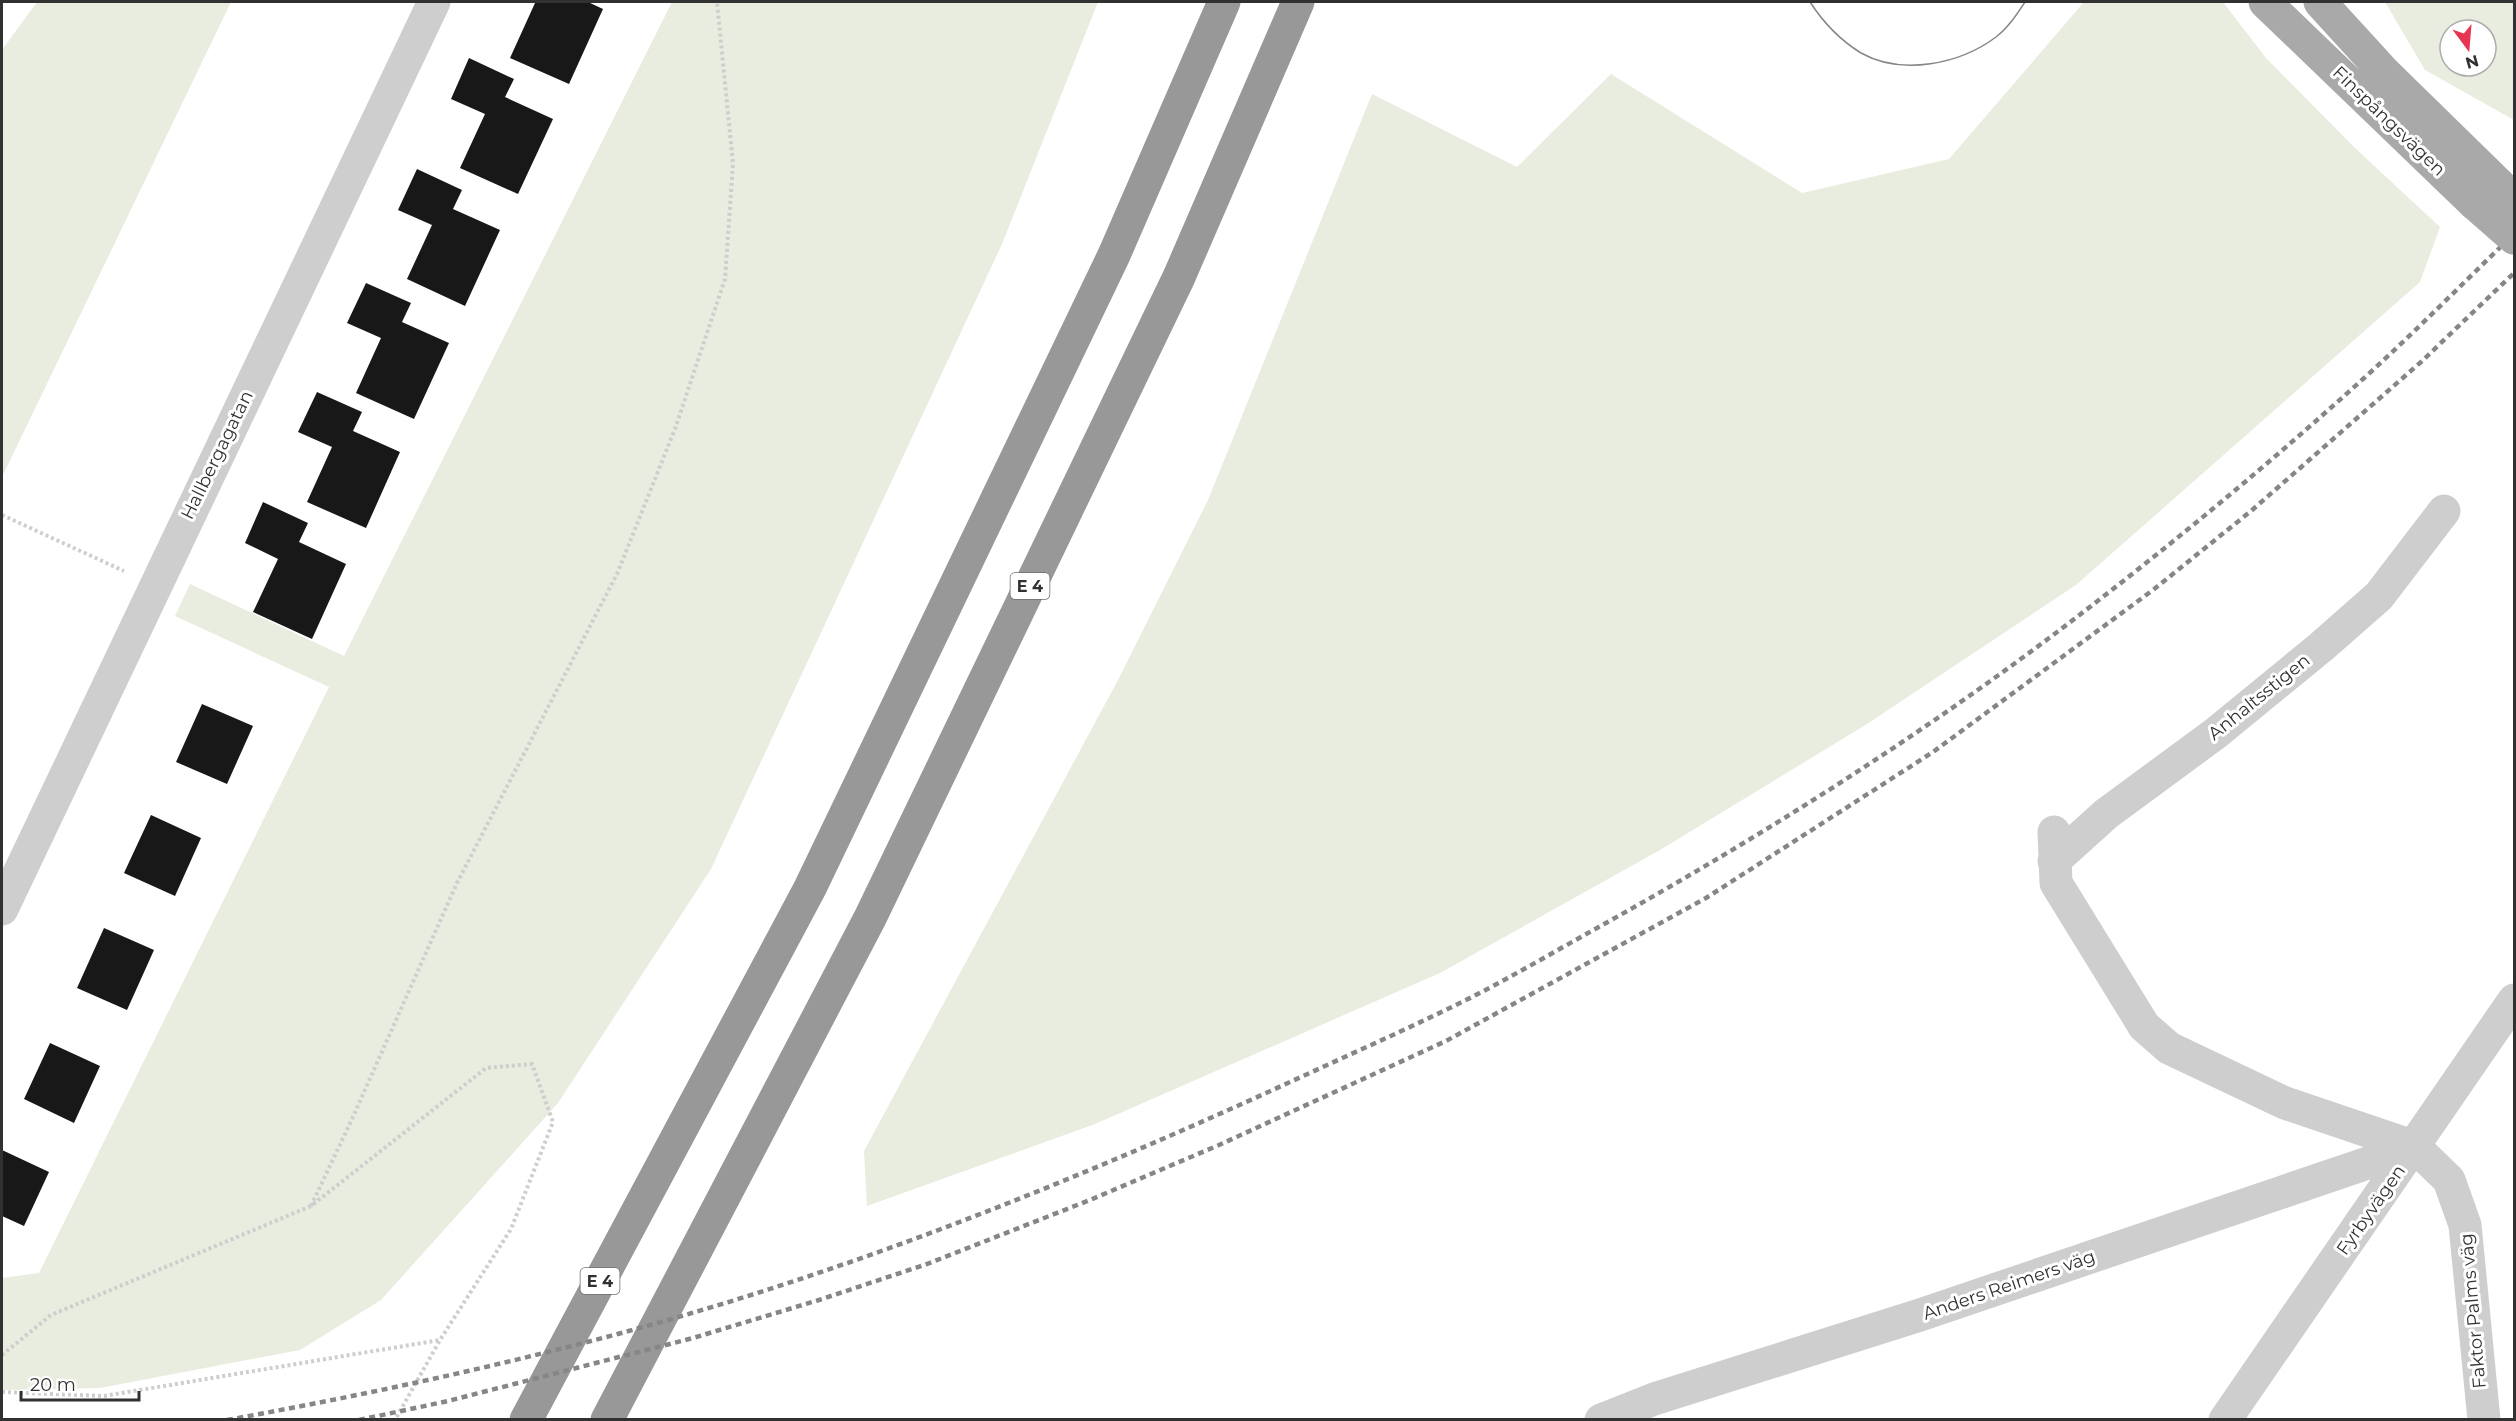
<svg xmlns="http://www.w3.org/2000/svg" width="2516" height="1421" viewBox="0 0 2516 1421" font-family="Montserrat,sans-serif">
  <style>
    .green { fill: #e8eddf; fill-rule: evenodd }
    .building { fill: #181818 }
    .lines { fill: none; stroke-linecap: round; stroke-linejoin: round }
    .path { stroke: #cecece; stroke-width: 4; stroke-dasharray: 3 3; stroke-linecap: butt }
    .minor { stroke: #cecece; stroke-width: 33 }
    .major { stroke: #a9a9a9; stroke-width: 33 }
    .highway { stroke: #989898; stroke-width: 33 }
    .tram { stroke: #868686; stroke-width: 1.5 }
    .rail { stroke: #868686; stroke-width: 4.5; stroke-dasharray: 6 4.5; stroke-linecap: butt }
    .major-bridge { stroke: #a9a9a9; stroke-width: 33 }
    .labels { text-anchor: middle; stroke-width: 6; stroke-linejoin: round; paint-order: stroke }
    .shield { fill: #fff; stroke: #6f6f6f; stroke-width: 1.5 }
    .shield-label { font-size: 16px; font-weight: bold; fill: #313131 }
    .street-label { font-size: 18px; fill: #313131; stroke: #fff }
  </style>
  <rect width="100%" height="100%" fill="#fff"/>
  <path class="green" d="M37 2H231L2 477V50Z
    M672 2H1098L1002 244 711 869 558 1103 381 1300 300 1350 100 1388 2 1390V1278L39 1273 329 687 175 616 190 584 344 656Z
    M2084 2 2143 3 2223 2 2266 58 2355 148 2440 227 2420 282 2076 585 1867 724 1660 850 1440 973 1095 1124 867 1206 864 1151 1118 680 1208 500 1372 94 1517 167 1611 74 1802 193 1949 159Z
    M2385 2H2514V120L2425 70ZM2450 30H2486V66H2450Z"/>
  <path class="building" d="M531 2H588L603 9 569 84 510 58 535 3Z
    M469 58 514 79 505 97 553 119 518 194 460 168 485 114 451 99Z
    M417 169 462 190 453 209 500 230 465 306 407 279 432 225 398 210Z
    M366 283 411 303 402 322 449 343 414 419 356 393 381 338 347 323Z
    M317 392 362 412 353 431 400 452 366 528 307 502 332 447 298 432Z
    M263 502 308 523 299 542 346 564 312 639 253 612 278 559 245 543Z
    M202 704 253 726 227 784 176 762Z
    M151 815 201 838 175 896 124 873Z
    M104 928 154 950 127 1010 77 988Z
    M50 1043 100 1066 74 1123 24 1099Z
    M2 1150 49 1172 24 1226 2 1216Z"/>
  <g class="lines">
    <path class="path" d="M2 515 124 571
      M311 1206 352 1119 457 883 617 574 675 429 725 279 733 164 717 2
      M2 1355 51 1315 311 1206 486 1068 532 1064 553 1122 511 1229 440 1340 395 1420
      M2 1392 104 1396 440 1340"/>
    <path class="minor" d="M2054 832 2056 883 2144 1026 2169 1048 2285 1103 2415 1147 2449 1180 2465 1225 2484 1420
      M2054 861 2106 814 2216 733 2321 647 2379 596 2444 511
      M2 909 434 2
      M1601 1420 1654 1399 1920 1315 2415 1147
      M2225 1420 2514 1000"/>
    <path class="major" d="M2265 2 2474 203
      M2320 2 2383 71 2514 199"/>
    <path class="highway" d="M526 1420 810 888 1114 255 1224 2
      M607 1420 870 918 1179 277 1298 2"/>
    <path class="tram" d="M1810 2C1823 22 1840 40 1861 53 1902 76 1960 64 1996 37 2008 28 2017 14 2025 2"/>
    <path class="rail" d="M227 1420C348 1398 468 1373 587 1342 833 1279 1071 1183 1301 1077 1353 1053 1405 1030 1456 1005 1507 980 1557 950 1606 923 1767 833 1923 734 2069 623 2170 546 2269 464 2363 379 2415 332 2464 282 2514 234
      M359 1420 448 1401 693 1338 819 1300 927 1264 1090 1200 1219 1145 1446 1041 1706 898 1933 752 2153 590 2251 511 2421 362 2514 273"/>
    <path class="major-bridge" d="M2474 203 2514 238"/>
  </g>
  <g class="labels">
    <g class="shield">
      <rect x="1010.5" y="573" width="39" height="26" rx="4.5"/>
      <rect x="580.5" y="1268" width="39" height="26" rx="4.5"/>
    </g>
    <g class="shield-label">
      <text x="1030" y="592">E 4</text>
      <text x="600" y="1287">E 4</text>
    </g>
    <g class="street-label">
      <text transform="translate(2389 121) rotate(44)" y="6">Finspångsvägen</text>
      <text transform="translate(217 455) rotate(-64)" y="6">Hallbergagatan</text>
      <text transform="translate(2259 697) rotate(-39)" y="6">Anhaltsstigen</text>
      <text transform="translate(2371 1210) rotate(-55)" y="6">Fyrbyvägen</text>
      <text transform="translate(2009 1285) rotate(-19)" y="6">Anders Reimers väg</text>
      <text transform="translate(2473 1311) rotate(-95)" y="6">Faktor Palms väg</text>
    </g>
  </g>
  <rect width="2516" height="1421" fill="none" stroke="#313131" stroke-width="6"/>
  <g transform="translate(2468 48) rotate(164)"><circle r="28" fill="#ffffff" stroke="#adadad" stroke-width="1.5"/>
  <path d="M0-4.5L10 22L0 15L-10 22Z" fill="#e63451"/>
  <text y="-9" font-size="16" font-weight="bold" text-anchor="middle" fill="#313131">N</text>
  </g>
  <path d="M21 1391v9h118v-9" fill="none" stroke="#313131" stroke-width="3"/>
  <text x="30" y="1391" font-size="18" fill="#313131" stroke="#ffffff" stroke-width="4.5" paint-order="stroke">20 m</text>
</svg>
